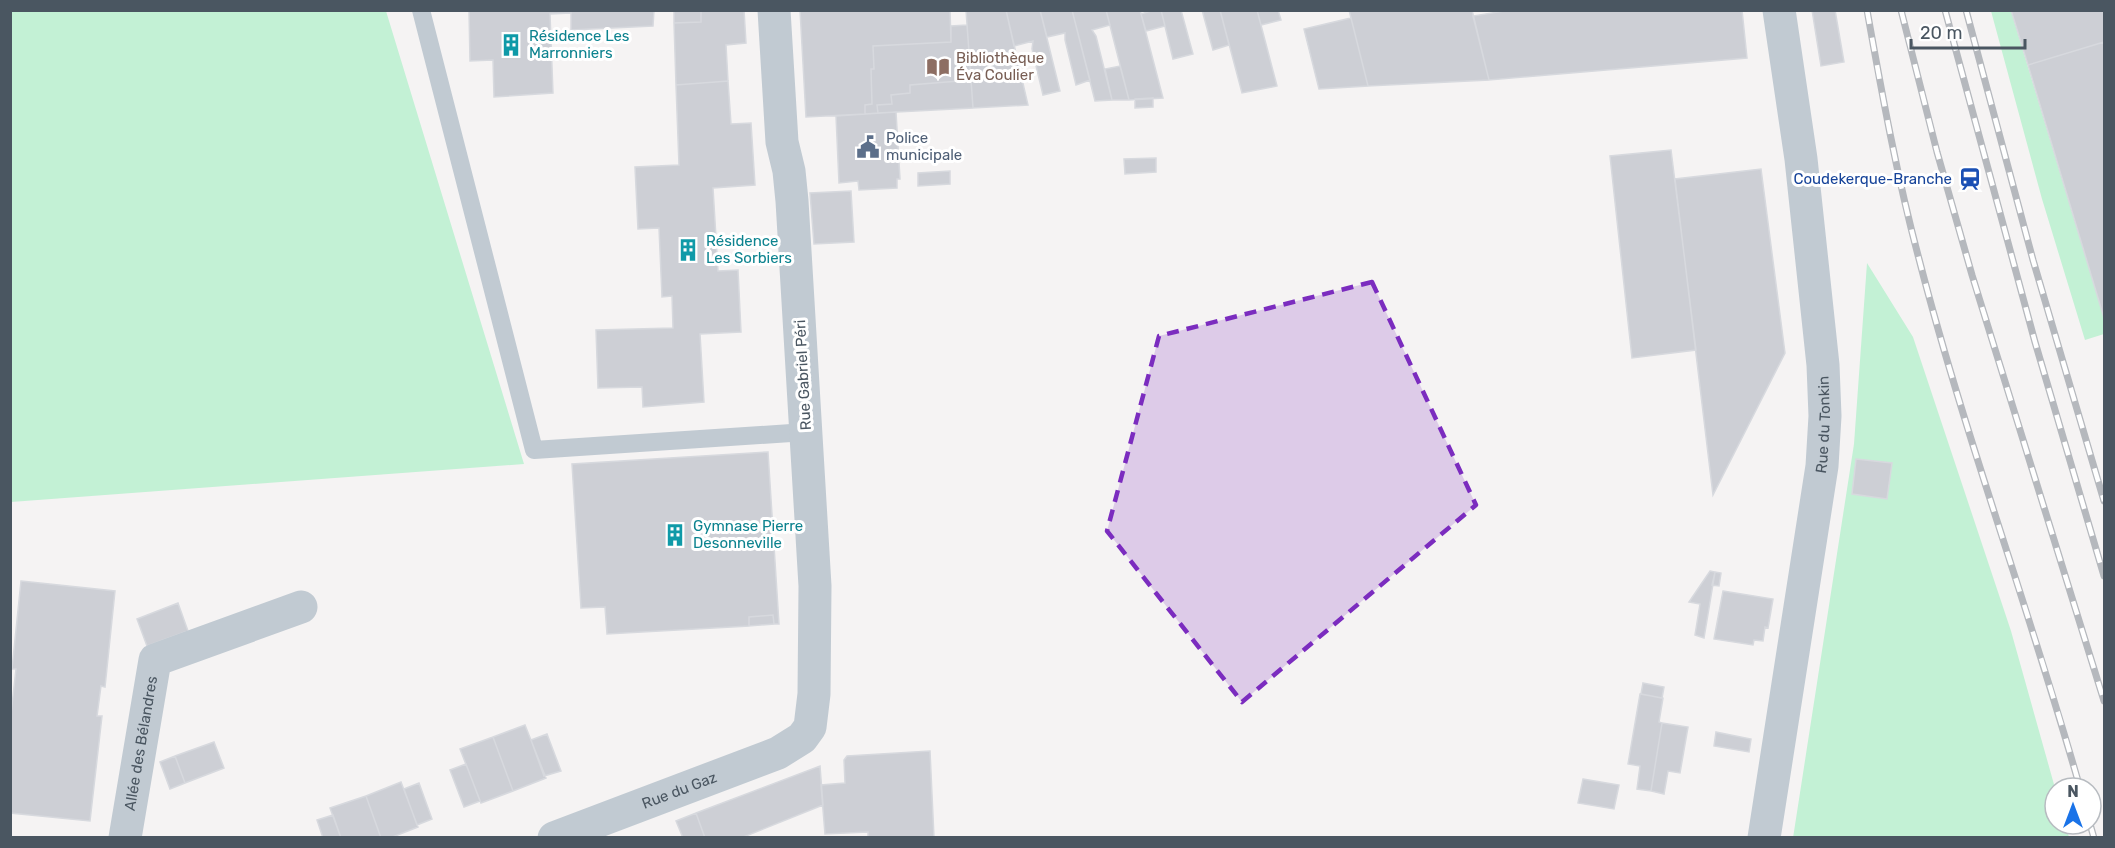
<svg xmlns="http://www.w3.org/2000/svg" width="2115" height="848" viewBox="0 0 2115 848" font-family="Rubik,sans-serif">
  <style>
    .green { fill: #c3f1d5 }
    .building { fill: #cdcfd5; stroke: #d7d9de; stroke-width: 1.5 }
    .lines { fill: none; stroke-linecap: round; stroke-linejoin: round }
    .service { stroke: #c1cad2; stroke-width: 18 }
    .minor { stroke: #c1cad2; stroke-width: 33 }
    .rail-casing { stroke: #b5b8bd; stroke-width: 7 }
    .rail { stroke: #fff; stroke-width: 4.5; stroke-dasharray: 14; stroke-linecap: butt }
    .marked { fill: #7b2cbf; fill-opacity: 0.2; stroke: #7b2cbf; stroke-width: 4.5; stroke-dasharray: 12 8; stroke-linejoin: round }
    .labels { text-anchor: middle; stroke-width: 6; stroke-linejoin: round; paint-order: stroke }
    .culture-label { font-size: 15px; fill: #0d838f; stroke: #fff; text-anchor: start }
    .education-label { font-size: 15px; fill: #785e54; stroke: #fff; text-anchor: start }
    .service-label { font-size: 15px; fill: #4e5e75; stroke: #fff; text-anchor: start }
    .transit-label { font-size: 15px; fill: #164399; stroke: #fff; text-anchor: end }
    .street-label { font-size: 15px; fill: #4a5661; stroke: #fff }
  </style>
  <rect width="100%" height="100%" fill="#f5f3f3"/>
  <path class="green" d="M11 10 386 11 524 464 11 502Z
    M1991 11H2011L2104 318V334L2085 340 2042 199Z
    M1867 263 1913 337 2011 631 2055 788V824H2065L2069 837 1793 838 1854 444Z"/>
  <path class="building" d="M469 10H654L653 26 571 30V13L550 14 553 93 494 97 493 60 470 61Z
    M674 10H701V22L674 23Z
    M701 10H744L746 43 726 45 728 81 676 85 674 23 701 22Z
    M800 10H950L951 42 873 46 874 69H871L872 104 865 105V114L806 117Z
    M966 10H1006L1028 105 973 108Z
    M1006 10H1040L1060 91 1043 95 1032 49 1033 41 1014 46Z
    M1040 10H1072L1090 80 1076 85 1065 40V33L1047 37Z
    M1072 10H1106L1110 25 1092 30 1096 36 1112 100 1095 101Z
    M1106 10H1140L1163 98 1129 100Z
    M1154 10H1161L1165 26 1146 31 1141 14Z
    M1161 10H1181L1193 54 1173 59Z
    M1202 10H1220L1229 45 1213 50Z
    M1220 10H1257L1277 86 1242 93Z
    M1257 10H1278L1281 20 1261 25Z
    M1349 10H1472L1489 80 1368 86Z
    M1510 10H1742L1747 58 1489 80 1473 16Z
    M1812 10H1835L1844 62 1821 66Z
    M2011 10H2104V42L2028 65Z
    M1351 18 1368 86 1319 89 1304 29Z
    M967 25 971 80 910 85V93L891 95 892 104 877 105 878 113 865 114V105L872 104 871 69H874L873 46 951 42V26Z
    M2104 42V318L2028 65Z
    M1120 66 1129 100H1112L1105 69Z
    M971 80 973 108 878 113 877 105 892 104 891 95 910 93V85Z
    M728 81 731 124 751 123 755 185 713 188 718 271 738 270 741 332 700 334 704 402 643 407 642 387 598 388 596 330 673 328 672 296 662 297 659 228 638 229 635 167 679 165 676 85Z
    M1153 98V107L1135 108V99Z
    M896 112 900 179H897V188L859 190 858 181 839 183 836 116Z
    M1671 150 1696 350 1632 358 1610 156Z
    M1156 158V172L1125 174 1124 159Z
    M1761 169 1785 353 1713 495 1675 179Z
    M950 171V184L918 186V173Z
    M851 191 854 242 814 244 810 193Z
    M768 452 779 624H774L773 615 749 617V626L607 634 605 607 581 608 572 464Z
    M1856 459 1892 463 1887 499 1852 494Z
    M1710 571 1715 572 1704 638 1695 635 1700 604 1689 602Z
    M1715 572 1721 573 1719 586 1712 585Z
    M21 581 115 591 105 687 101 686 97 716H102L90 821 10 813V723L16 669H12Z
    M1723 591 1773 599 1768 628 1765 627 1763 641 1754 640 1753 645 1714 639Z
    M178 603 188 631 147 646 137 619Z
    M773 615 774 624 749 626V617Z
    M1643 683 1664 687 1662 698 1641 694Z
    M1640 694 1663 698 1659 722 1662 723 1651 791 1637 789 1640 766 1628 764Z
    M1662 723 1688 727 1680 773 1668 771 1664 794 1651 791Z
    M525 725 546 778 513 791 493 737Z
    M1716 732 1751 739 1749 752 1714 746Z
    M547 734 561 771 544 776 531 740Z
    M493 737 513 791 481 803 460 749Z
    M214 742 224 768 185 783 175 756Z
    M930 751 934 838H868V832L825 834 821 785 845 783 844 760 847 756Z
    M175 756 185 783 170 789 160 762Z
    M466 764 480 801 464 807 450 770Z
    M820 766 823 805 741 838H705L696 813Z
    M1583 779 1619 785 1614 809 1578 803Z
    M401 782 418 827 390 838H381L366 796Z
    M419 783 432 819 417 825 404 789Z
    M366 796 381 838H341L330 808Z
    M696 813 705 838H683L676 821Z
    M333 815 341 838H323L317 820Z"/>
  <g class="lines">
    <path class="service" d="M421 10 534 450 806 432"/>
    <g class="minor">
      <path id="s1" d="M125 838 155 660 301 607"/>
      <path id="s2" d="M554 838 778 753 802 738 810 727 814 694 815 586 792 201 789 171 782 142 774 10"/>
      <path id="s3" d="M1764 838 1822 466 1825 416 1823 365 1801 159 1779 10"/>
    </g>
    <g class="rail-casing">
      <path id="rail" d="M1867 10C1882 94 1897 177 1919 259 1965 437 2030 611 2080 788
        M1901 10 1937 152 1972 275 2104 701
        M1945 10 2035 342 2104 576
        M1966 10 2033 260 2104 501
        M2090 824 2094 838"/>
    </g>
    <use href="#rail" class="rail"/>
  </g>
  <path class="marked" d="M1372 282 1476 505 1242 702 1107 531 1159 336Z"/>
  <defs>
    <g id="building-bare" transform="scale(1.8)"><path d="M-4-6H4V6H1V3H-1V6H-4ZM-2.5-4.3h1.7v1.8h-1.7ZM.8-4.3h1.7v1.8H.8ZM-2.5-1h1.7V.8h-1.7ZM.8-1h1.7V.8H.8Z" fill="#0f9aa8" stroke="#fff" stroke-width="2.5" paint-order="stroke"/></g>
    <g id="library-bare" transform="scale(1.8)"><path d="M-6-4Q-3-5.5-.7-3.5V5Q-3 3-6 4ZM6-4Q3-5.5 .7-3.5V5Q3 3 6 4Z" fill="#8d6e63" stroke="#fff" stroke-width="2.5" paint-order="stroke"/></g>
    <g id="civic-bare" transform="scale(1.8)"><path d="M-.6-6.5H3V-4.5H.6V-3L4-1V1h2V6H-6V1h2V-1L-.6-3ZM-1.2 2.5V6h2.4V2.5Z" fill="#5c6f8a" stroke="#fff" stroke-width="2.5" paint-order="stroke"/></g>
    <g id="station-bare" transform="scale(1.8)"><path d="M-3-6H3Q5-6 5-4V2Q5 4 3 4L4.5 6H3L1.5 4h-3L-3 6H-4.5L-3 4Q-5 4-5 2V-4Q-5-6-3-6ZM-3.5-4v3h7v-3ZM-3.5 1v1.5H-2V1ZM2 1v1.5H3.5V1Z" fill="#1a4fb4" stroke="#fff" stroke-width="2.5" paint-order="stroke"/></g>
  </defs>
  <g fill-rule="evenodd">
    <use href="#building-bare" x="511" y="45"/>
    <use href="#library-bare" x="938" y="67"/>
    <use href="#civic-bare" x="868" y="147"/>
    <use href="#station-bare" x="1970" y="179"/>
    <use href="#building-bare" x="688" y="250"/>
    <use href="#building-bare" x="675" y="535"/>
  </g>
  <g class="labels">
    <g class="culture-label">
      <text x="529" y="41">Résidence Les<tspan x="529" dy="17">Marronniers</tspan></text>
      <text x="706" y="246">Résidence<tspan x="706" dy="17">Les Sorbiers</tspan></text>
      <text x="693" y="531">Gymnase Pierre<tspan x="693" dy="17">Desonneville</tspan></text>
    </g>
    <g class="education-label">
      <text x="956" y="63">Bibliothèque<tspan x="956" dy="17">Éva Coulier</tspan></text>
    </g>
    <g class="service-label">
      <text x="886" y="143">Police<tspan x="886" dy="17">municipale</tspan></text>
    </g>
    <g class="transit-label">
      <text x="1952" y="184">Coudekerque-Branche</text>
    </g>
    <g class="street-label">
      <text transform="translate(803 375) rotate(-93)" y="5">Rue Gabriel Péri</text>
      <text dy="5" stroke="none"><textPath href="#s3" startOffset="418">Rue du Tonkin</textPath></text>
      <text dy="5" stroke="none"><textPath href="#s1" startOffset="96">Allée des Bélandres</textPath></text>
      <text dy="5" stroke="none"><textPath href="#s2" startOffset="134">Rue du Gaz</textPath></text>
    </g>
  </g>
  <rect width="2115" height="848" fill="none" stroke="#4a5661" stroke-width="24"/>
  <g transform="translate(2073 806)"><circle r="28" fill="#ffffff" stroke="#b7bbc0" stroke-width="1.5"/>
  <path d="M0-4.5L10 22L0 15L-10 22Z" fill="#1a73e8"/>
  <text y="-9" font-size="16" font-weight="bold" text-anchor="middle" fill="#4a5661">N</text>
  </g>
  <path d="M1911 39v9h114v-9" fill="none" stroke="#4a5661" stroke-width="3"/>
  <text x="1920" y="39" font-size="18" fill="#4a5661" stroke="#ffffff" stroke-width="4.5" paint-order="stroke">20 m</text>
</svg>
